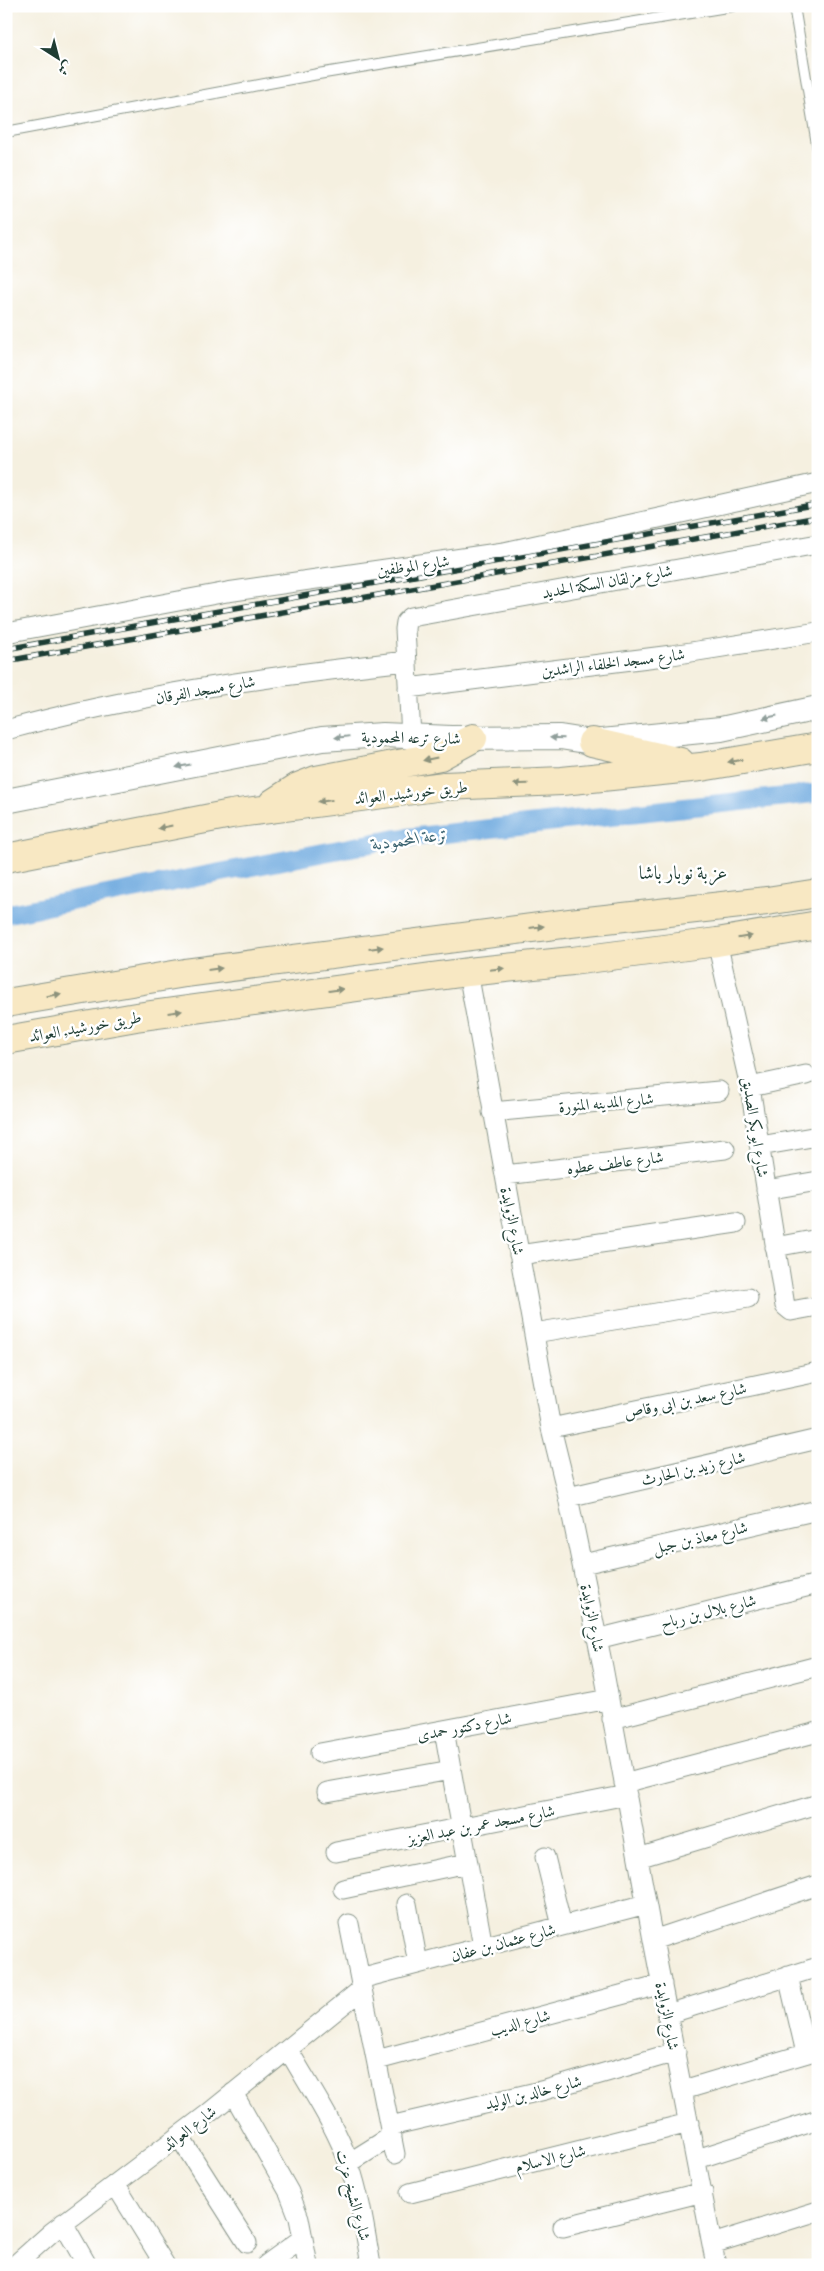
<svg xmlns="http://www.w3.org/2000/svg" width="824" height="2271" viewBox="0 0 824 2271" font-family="'Libre Bodoni',Amiri,serif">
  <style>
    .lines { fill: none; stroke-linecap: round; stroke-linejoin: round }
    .canal { stroke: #6faadf; stroke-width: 19 }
    .service-casing { stroke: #8a968a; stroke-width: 12 }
    .minor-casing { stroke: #8a968a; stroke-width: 21 }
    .tertiary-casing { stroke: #8a968a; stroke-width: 26 }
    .secondary-casing { stroke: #8a968a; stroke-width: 30 }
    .service { stroke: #fff; stroke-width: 10 }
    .minor { stroke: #fff; stroke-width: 19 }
    .tertiary { stroke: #fff; stroke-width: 24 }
    .secondary { stroke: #f8e8c3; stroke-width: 28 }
    .rail-casing { stroke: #1f3d34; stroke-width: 5.5 }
    .rail { stroke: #fff; stroke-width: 4; stroke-dasharray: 11; stroke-linecap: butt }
    .oneway { fill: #8f9e9a }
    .oneway2 { fill: #8c927c }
    .labels { text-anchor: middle; stroke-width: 5; stroke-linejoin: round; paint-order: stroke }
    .street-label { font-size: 16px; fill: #1f3d34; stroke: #fff }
    .water-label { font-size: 18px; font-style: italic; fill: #3b6370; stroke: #fff }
    .quarter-label { font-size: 19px; fill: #1f3d34; stroke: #fff }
  </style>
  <rect width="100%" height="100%" fill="#fff"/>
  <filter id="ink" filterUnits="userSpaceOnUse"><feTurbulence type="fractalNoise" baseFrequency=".02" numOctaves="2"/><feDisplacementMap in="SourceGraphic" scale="10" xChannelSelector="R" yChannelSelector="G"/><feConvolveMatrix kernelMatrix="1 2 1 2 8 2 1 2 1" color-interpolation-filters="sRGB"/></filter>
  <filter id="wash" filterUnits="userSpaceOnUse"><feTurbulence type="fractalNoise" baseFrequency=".0096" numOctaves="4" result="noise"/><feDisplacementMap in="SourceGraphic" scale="20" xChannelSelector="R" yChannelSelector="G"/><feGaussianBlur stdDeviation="1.12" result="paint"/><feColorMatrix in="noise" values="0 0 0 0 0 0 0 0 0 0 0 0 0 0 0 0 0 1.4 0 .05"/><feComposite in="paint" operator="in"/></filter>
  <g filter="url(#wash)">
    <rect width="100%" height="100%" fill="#f5f0e0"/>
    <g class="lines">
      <path class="canal" d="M6 914 394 839 818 793"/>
    </g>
  </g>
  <g filter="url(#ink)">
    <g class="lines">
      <g class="service-casing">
        <path id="service" d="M794 6 818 150
          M6 132 318 74 733 6"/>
      </g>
      <g class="minor-casing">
        <path id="minor" d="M6 633 227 592 504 552 818 483
          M408 688 672 655 818 632
          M6 730C137 694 272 676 407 661
          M411 736 405 629 406 622 411 617 818 544
          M717 942 750 1087 785 1306 791 1311 818 1306
          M468 972 551 1428 568 1497 603 1667 653 1940 716 2265
          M750 1087 806 1075
          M492 1112 719 1091
          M760 1146 818 1136
          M505 1175 725 1149
          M766 1190 818 1181
          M775 1247 818 1239
          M519 1255 736 1223
          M534 1333 748 1298
          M551 1428 818 1372
          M568 1497 818 1439
          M583 1564 818 1510
          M597 1639 818 1584
          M612 1719 818 1666
          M444 1730 483 1947
          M320 1753 609 1699
          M624 1783 818 1732
          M327 1792 451 1770
          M336 1852 627 1795
          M545 1857 562 1926
          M638 1858 818 1804
          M343 1889 467 1863
          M407 1904 418 1964
          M349 1924 395 2154
          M653 1940 818 1885
          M788 1976 806 2053
          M360 1979 646 1904
          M668 2014 818 1967
          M288 2049C308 2085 336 2125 349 2164 360 2196 365 2231 371 2265
          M377 2060 662 1984
          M683 2090 818 2050
          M233 2093 289 2192 299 2218 308 2265
          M390 2126 545 2090 676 2052
          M179 2136 247 2243
          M697 2159 818 2120
          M349 2163 392 2136
          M115 2184 165 2265
          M410 2193 689 2123
          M63 2223 87 2265
          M563 2227 703 2192
          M712 2244 818 2211
          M15 2265 52 2232 209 2113 362 1989
          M266 2265 303 2238"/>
      </g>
      <g class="tertiary-casing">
        <path id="tertiary" d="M6 801 322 739 383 735 451 738 560 737 592 742 721 729 818 708"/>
      </g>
      <g class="secondary-casing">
        <path id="secondary" d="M592 742 680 762
          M273 803 298 787 316 780 440 756 473 738
          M6 858 231 814 444 786 562 781 701 767 818 747
          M6 1003 185 973 570 923 767 901 818 893
          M6 1040 136 1017 468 972 572 961 717 942 818 925"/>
      </g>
      <use href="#service" class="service"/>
      <use href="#minor" class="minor"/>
      <use href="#tertiary" class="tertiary"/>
      <use href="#secondary" class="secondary"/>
      <g class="rail-casing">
        <path id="rail" d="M6 649 818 504
          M6 661 818 517"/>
      </g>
      <use href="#rail" class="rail"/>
    </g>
    <defs><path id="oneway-solid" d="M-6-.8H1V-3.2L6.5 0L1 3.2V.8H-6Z" transform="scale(1.25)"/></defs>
    <g class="oneway">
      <use href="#oneway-solid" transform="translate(770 717) rotate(168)"/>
      <use href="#oneway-solid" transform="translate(342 737) rotate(174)"/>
      <use href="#oneway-solid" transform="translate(557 738) rotate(-178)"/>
      <use href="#oneway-solid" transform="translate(183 766) rotate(169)"/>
    </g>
    <g class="oneway2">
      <use href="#oneway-solid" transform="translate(430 759) rotate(168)"/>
      <use href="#oneway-solid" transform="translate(735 761) rotate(171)"/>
      <use href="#oneway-solid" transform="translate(521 784) rotate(178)"/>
      <use href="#oneway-solid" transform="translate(325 801) rotate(173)"/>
      <use href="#oneway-solid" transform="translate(165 827) rotate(169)"/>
      <use href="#oneway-solid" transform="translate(537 927) rotate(-7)"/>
      <use href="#oneway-solid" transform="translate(745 937) rotate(-9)"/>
      <use href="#oneway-solid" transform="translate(376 948) rotate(-7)"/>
      <use href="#oneway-solid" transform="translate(215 969) rotate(-7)"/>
      <use href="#oneway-solid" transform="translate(497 969) rotate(-6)"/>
      <use href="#oneway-solid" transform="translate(336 990) rotate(-8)"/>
      <use href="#oneway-solid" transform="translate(54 995) rotate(-10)"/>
      <use href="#oneway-solid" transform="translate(175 1012) rotate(-8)"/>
    </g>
  </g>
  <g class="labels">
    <g class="street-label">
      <text transform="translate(413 565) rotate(-8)" y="6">شارع الموظفين</text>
      <text transform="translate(607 581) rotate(-10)" y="6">شارع مزلقان السكة الحديد</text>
      <text transform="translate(613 662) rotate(-7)" y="6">شارع مسجد الخلفاء الراشدين</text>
      <text transform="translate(205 689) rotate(-10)" y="6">شارع مسجد الفرقان</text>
      <text transform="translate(411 737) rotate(1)" y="6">شارع ترعه المحمودية</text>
      <text transform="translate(411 792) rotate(-6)" y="6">طريق خورشيد, العوائد</text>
      <text transform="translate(85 1026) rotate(-10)" y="6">طريق خورشيد, العوائد</text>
      <text transform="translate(606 1102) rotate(-5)" y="6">شارع المدينه المنورة</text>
      <text transform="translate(756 1127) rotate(81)" y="6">شارع ابو بكر الصديق</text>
      <text transform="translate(615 1162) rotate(-7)" y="6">شارع عاطف عطوه</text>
      <text transform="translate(513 1221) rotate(79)" y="6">شارع الزوايدة</text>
      <text transform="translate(685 1400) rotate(-12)" y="6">شارع سعد بن ابى وقاص</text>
      <text transform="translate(693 1468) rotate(-13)" y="6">شارع زيد بن الحارث</text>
      <text transform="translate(700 1537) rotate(-13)" y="6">شارع معاذ بن جبل</text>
      <text transform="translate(708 1611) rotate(-14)" y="6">شارع بلال بن رباح</text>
      <text transform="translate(593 1618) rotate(79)" y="6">شارع الزوايدة</text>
      <text transform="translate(464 1726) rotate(-11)" y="6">شارع دكتور حمدى</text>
      <text transform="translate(481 1824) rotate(-11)" y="6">شارع مسجد عمر بن عبد العزيز</text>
      <text transform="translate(503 1942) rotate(-15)" y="6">شارع عثمان بن عفان</text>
      <text transform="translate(668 2016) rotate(79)" y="6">شارع الزوايدة</text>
      <text transform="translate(520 2022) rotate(-15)" y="6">شارع الديب</text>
      <text transform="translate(533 2092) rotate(-14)" y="6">شارع خالد بن الوليد</text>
      <text transform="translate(189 2128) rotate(-38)" y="6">شارع العوائد</text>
      <text transform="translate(550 2158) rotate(-14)" y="6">شارع الاسلام</text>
      <text transform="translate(354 2195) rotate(75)" y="6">شارع الشيخ عزت</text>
    </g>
    <g class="water-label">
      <text transform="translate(410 839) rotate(-8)" y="6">ترعة المحمودية</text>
    </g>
    <g class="quarter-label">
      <text x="683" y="879">عزبة نوبار باشا</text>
    </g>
  </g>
  <rect width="824" height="2271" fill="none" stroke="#fff" stroke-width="25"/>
  <g transform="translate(58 58) rotate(144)" stroke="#ffffff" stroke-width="4" paint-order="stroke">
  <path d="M0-4L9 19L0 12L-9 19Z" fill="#1f3d34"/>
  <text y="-8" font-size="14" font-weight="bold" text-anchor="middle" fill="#1f3d34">ش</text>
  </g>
</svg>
